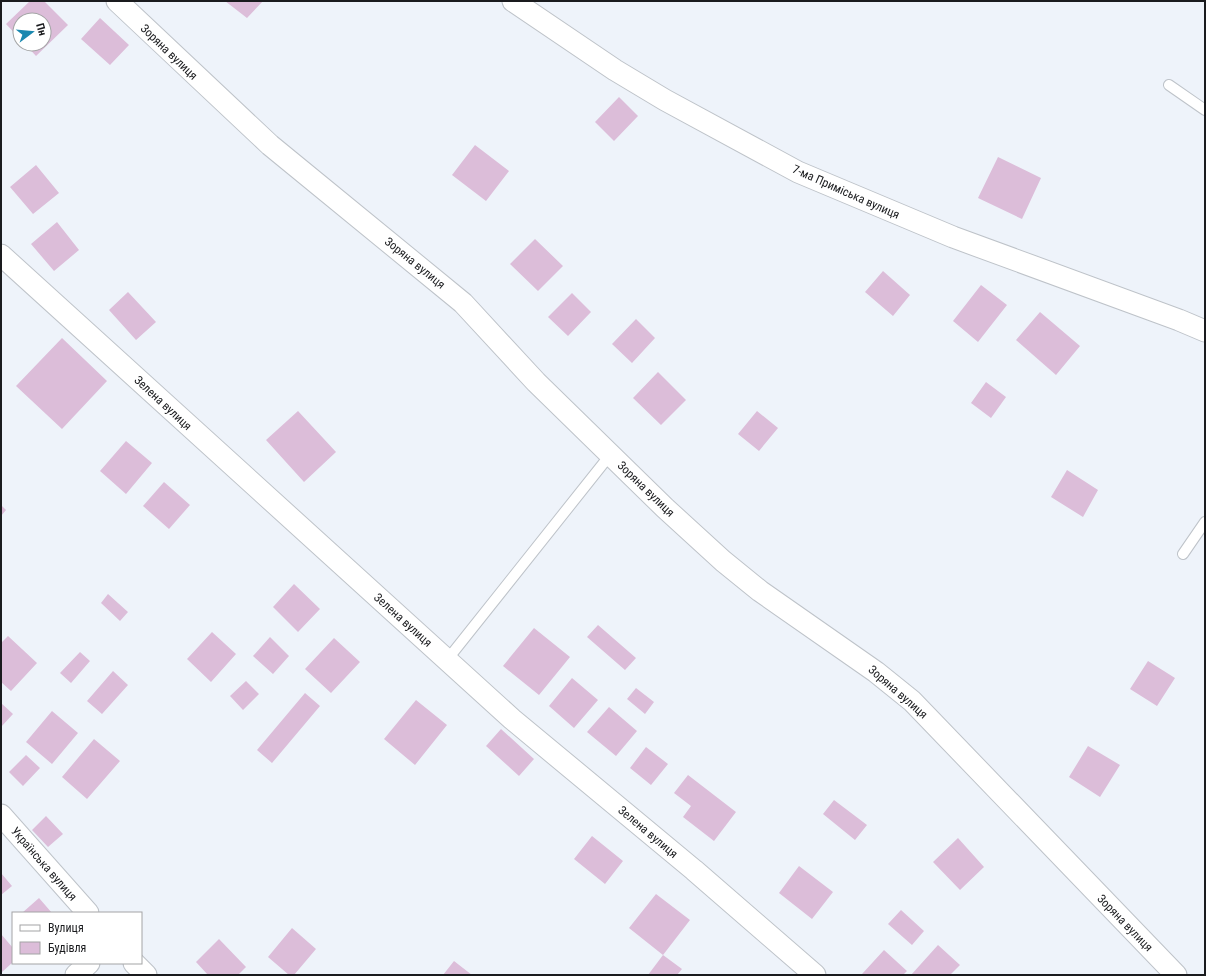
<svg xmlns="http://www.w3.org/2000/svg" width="1206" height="976" viewBox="0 0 1206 976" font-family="'Roboto Condensed',sans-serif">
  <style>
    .building { fill: #dcbdd9 }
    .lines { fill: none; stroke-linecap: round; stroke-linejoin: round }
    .lane-casing { stroke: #bec3c9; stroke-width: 12 }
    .street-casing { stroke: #bec3c9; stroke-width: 23 }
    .lane { stroke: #fff; stroke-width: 10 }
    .street { stroke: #fff; stroke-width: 21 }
    .labels { text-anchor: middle; stroke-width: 3.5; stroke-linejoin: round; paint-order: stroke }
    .street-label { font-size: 12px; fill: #1a1b1e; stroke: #fff }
  </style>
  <rect width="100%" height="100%" fill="#eef3fa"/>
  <path class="building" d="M30 1H44L68 25 36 56 25 44H44V20H20V39L6 24Z
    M225 1H263L247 18Z
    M100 18 129 45 110 65 81 39Z
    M619 97 638 116 614 141 595 122Z
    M475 145 509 171 486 201 452 175Z
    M998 157 1041 178 1022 219 978 198Z
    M36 165 59 193 33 214 10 187Z
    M57 222 79 250 54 271 31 244Z
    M535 239 563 266 538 291 510 264Z
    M883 271 910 295 893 316 865 292Z
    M981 285 1007 305 978 342 953 321Z
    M128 292 156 322 136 340 109 310Z
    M572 293 591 312 568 336 548 317Z
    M1040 312 1080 346 1056 375 1016 340Z
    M636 319 655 338 632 363 612 344Z
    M62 338 107 381 62 429 16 386Z
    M658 372 686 400 661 425 633 398Z
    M986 382 1006 397 991 418 971 403Z
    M298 411 336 452 304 482 266 440Z
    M757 411 778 428 759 451 738 434Z
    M126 441 152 463 126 494 100 471Z
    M1067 470 1098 490 1083 517 1051 497Z
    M164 482 190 505 169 529 143 506Z
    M1 505 6 510 1 516Z
    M294 584 320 609 298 632 273 607Z
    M108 594 128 612 120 621 101 603Z
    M598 625 636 658 625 670 587 637Z
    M534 628 570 657 539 695 503 666Z
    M212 632 236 654 211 682 187 659Z
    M8 636 37 663 11 691 1 682V643Z
    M270 637 289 656 273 674 253 656Z
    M334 638 360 662 331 693 305 669Z
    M80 652 90 661 71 683 60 673Z
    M1148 661 1175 678 1157 706 1130 689Z
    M113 671 128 685 102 714 87 701Z
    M572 678 598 700 574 728 549 706Z
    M246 681 259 694 243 710 230 696Z
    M636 688 654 702 645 714 627 699Z
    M305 693 320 706 272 763 257 750Z
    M416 700 447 725 415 765 384 739Z
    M1 703 13 714 1 727Z
    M609 707 637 731 616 756 587 732Z
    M52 711 78 733 52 764 26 742Z
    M501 729 534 759 519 776 486 746Z
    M94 739 120 761 87 799 62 777Z
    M1088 746 1120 765 1100 797 1069 777Z
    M646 747 668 764 651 785 630 768Z
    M26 755 40 768 23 786 9 772Z
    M688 775 736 812 714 841 683 817 691 806 674 793Z
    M834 800 867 825 855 840 823 814Z
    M46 816 63 834 48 847 32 830Z
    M592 836 623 861 605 884 574 859Z
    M958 838 984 867 960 890 933 862Z
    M799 866 833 892 812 919 779 893Z
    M1 873 12 886 1 895Z
    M656 894 690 920 663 955 629 928Z
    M39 898 52 913H22Z
    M901 910 924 931 912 945 888 924Z
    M292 928 316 949 294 975H289L268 957Z
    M1 934 13 948V962L1 973Z
    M219 939 246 967 238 975H208L196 962Z
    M938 945 960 965 950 975H911Z
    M884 950 907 971 903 975H864L862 974Z
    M663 955 682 969 677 975H648Z
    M454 961 472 975H443Z"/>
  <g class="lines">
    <g class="lane-casing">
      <path id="lane" d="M1169 85 1205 110
        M1183 554 1205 522
        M447 660 610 455"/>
    </g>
    <g class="street-casing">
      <path id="street" d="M117 1 270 145 463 303 536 382 665 508 723 561 760 591 876 672 912 701 1176 975
        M513 1 615 70 665 100 798 172 953 237 1179 320 1205 331
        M1 255 512 719 694 870 815 975
        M1 815 88 913
        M134 963 146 975
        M76 975 89 963"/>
    </g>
    <use href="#lane" class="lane"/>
    <use href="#street" class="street"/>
  </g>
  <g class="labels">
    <g class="street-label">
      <text transform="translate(169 52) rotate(44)" y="4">Зоряна вулиця</text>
      <text transform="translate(846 192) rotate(24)" y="4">7-ма Приміська вулиця</text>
      <text transform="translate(415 263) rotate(39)" y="4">Зоряна вулиця</text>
      <text transform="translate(163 403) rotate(43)" y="4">Зелена вулиця</text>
      <text transform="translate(646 489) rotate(44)" y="4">Зоряна вулиця</text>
      <text transform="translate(403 620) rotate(42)" y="4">Зелена вулиця</text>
      <text transform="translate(898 692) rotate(41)" y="4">Зоряна вулиця</text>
      <text transform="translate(648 832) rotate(40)" y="4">Зелена вулиця</text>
      <text transform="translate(44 864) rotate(49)" y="4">Українська вулиця</text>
      <text transform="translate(1125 923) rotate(46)" y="4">Зоряна вулиця</text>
    </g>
  </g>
  <rect width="1206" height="976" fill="none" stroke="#1a1b1e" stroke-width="4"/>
  <rect x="12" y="912" width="130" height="52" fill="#ffffff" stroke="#a3a4a5"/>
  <rect x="20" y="925" width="20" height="6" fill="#ffffff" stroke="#a3a4a5"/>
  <text x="48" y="932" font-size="12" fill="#1a1b1e">Вулиця</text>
  <rect x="20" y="942" width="20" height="12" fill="#dcbdd9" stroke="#a3a4a5"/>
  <text x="48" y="952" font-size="12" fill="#1a1b1e">Будівля</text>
  <g transform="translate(32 32) rotate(74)"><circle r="19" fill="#ffffff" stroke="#a3a4a5"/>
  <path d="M0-3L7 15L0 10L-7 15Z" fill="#1a88af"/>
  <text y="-6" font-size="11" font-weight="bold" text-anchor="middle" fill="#1a1b1e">Пн</text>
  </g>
</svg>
